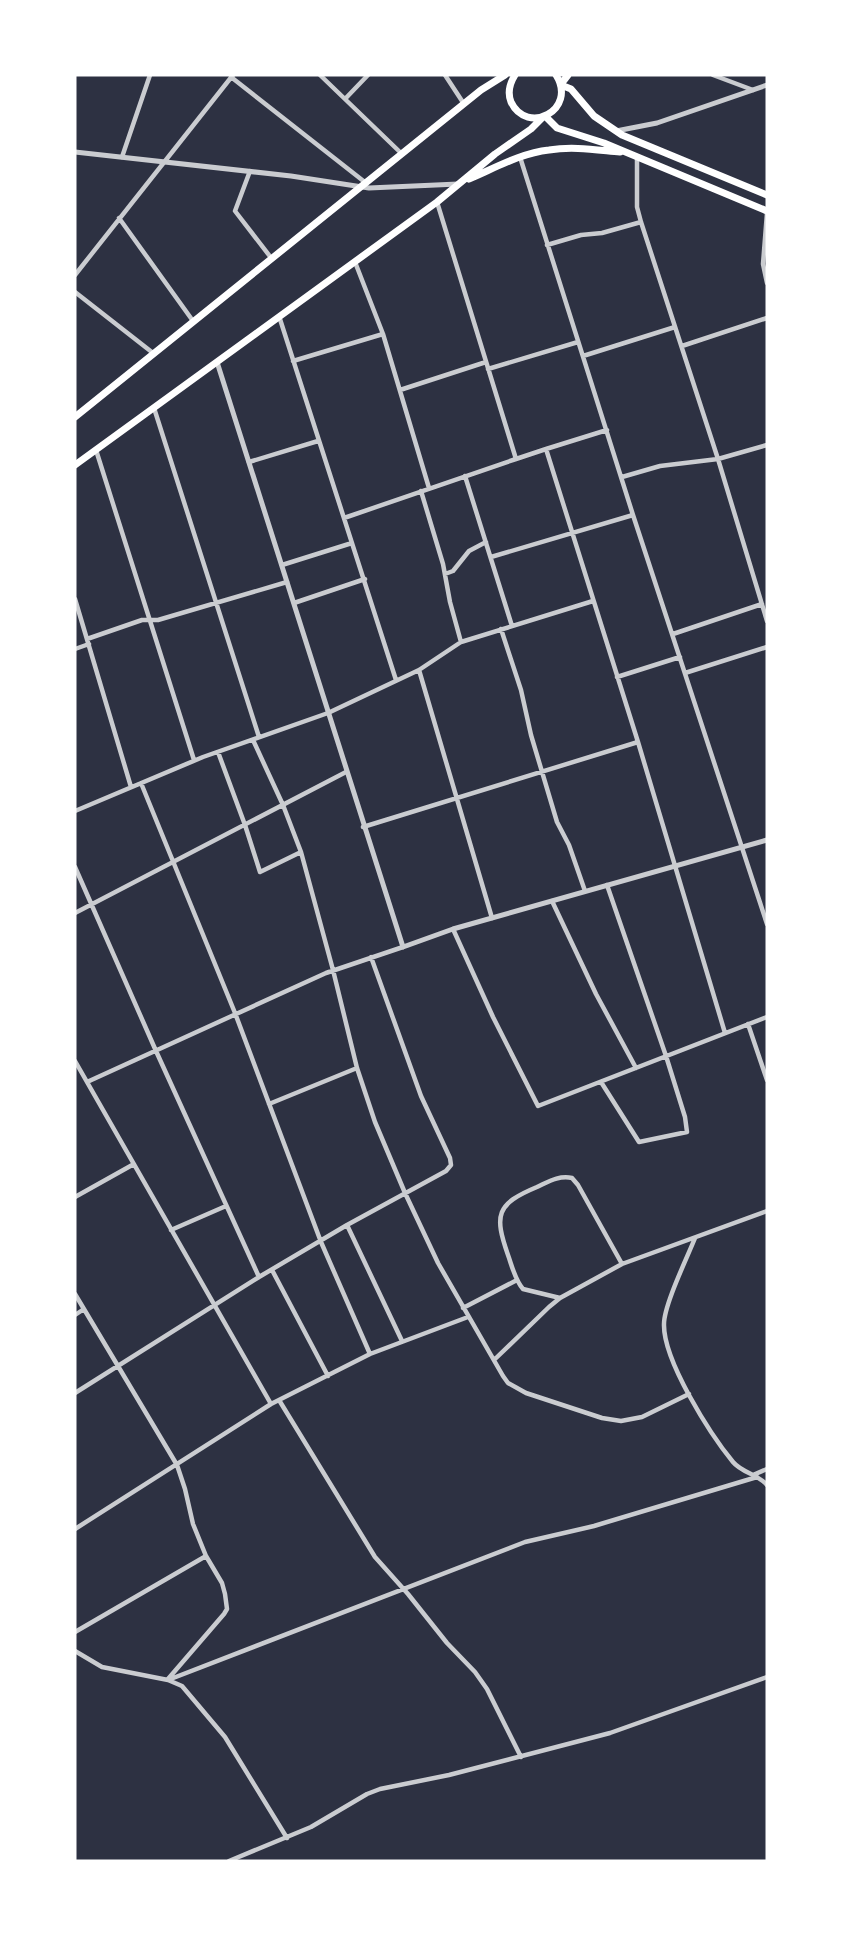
<svg xmlns="http://www.w3.org/2000/svg" width="842" height="1936" viewBox="0 0 842 1936" font-family="'DejaVu Sans',sans-serif">
  <style>
    .lines { fill: none; stroke-linecap: round; stroke-linejoin: round }
    .minor { stroke: #caccd0; stroke-width: 4.5 }
    .tertiary { stroke: #caccd0; stroke-width: 5 }
    .primary { stroke: #fff; stroke-width: 7 }
  </style>
  <rect width="100%" height="100%" fill="#2d3142"/>
  <g class="lines">
    <path class="minor" d="M320 75 402 154
      M445 75 464 104
      M713 75 753 90
      M231 77 366 183
      M345 99 368 75
      M122 157 150 75
      M520 157 633 515 767 924
      M637 158V207L641 222 718 459 767 621
      M250 171 235 211 272 259
      M437 202 516 459 546 449 638 742 725 1033
      M767 213 763 264 767 283
      M119 218 193 321
      M547 245 581 235 602 233 641 222
      M355 262 383 334 429 488
      M75 275 233 75
      M75 292 153 353
      M279 316 396 680
      M682 346 767 318
      M583 356 675 327
      M293 361 383 334
      M488 369 578 342
      M400 390 486 362
      M154 408 259 737
      M546 449 607 430
      M96 450 194 760
      M249 462 318 441
      M465 476 512 626
      M622 477 660 466 718 459 767 445
      M421 491 443 564 450 602 461 642
      M344 518 516 459
      M491 557 633 515
      M282 565 352 543
      M445 574 453 571 469 551 486 542
      M75 599 131 787
      M294 603 365 579
      M501 629 521 690 531 735 557 822 569 845 585 891
      M673 634 762 604
      M87 639 142 620H158L287 582
      M75 649 89 644
      M419 670 492 918
      M685 673 767 647
      M617 677 680 657
      M253 740 283 805 301 852 333 970 357 1068 375 1122 405 1193 438 1263 503 1376 508 1383 526 1393 602 1418 621 1421 642 1417 689 1394
      M218 752 245 825 260 872 301 852
      M141 783 235 1013 321 1242 370 1354
      M75 811 203 757 328 713 419 670 461 642 593 601
      M363 827 638 742
      M75 867 156 1051 259 1277
      M552 901 596 994 636 1068
      M75 913 346 772
      M453 929 493 1017 538 1106 767 1017
      M748 1024 767 1080
      M75 1061 271 1404
      M87 1082 326 973 403 947
      M601 1082 639 1142 687 1132 685 1117 666 1056 607 885
      M269 1104 357 1068
      M75 1197 134 1164
      M347 1225 402 1341
      M171 1230 226 1206
      M695 1238C687 1258 664 1305 664 1324 663 1360 710 1434 733 1462 742 1473 758 1474 767 1485
      M272 1270 328 1376
      M75 1294 177 1465 185 1489 193 1524 206 1556 222 1583 225 1594 227 1609 224 1614 168 1679
      M560 1298 523 1289C515 1280 512 1266 508 1255 494 1215 496 1204 537 1187 548 1182 559 1175 572 1178L578 1185 622 1264
      M463 1308 517 1280
      M75 1315 84 1309
      M494 1360 549 1307 560 1298 622 1264 767 1211
      M75 1393 259 1277 347 1225 446 1171 451 1165 450 1158 421 1096 371 957
      M279 1400 375 1557 408 1594 447 1643 475 1672 487 1689 521 1757
      M753 1475 767 1469
      M75 1529 271 1404 370 1354 468 1317
      M75 1632 206 1556
      M75 1651 102 1667 168 1680 182 1686 225 1737 287 1838
      M168 1680 525 1542 594 1526 757 1477
      M229 1861 311 1827 367 1794 380 1789 449 1775 610 1733 767 1677"/>
    <path class="tertiary" d="M616 131 657 123 767 85
      M75 152 291 176 369 188 458 184
      M217 362 403 947 453 929 767 840"/>
    <path class="primary" d="M515 75C510 83 507 92 511 102 527 136 578 110 556 75
      M561 84 568 75
      M561 85 571 89 594 116 622 135 767 195
      M545 116 557 128 604 143 767 211
      M469 179C495 168 521 153 549 150 573 146 597 150 620 152
      M75 417 481 90 505 75
      M75 465 437 202 495 154 531 129 543 117"/>
  </g>
  <rect width="842" height="1936" fill="none" stroke="#ffffff" stroke-width="153"/>
</svg>
